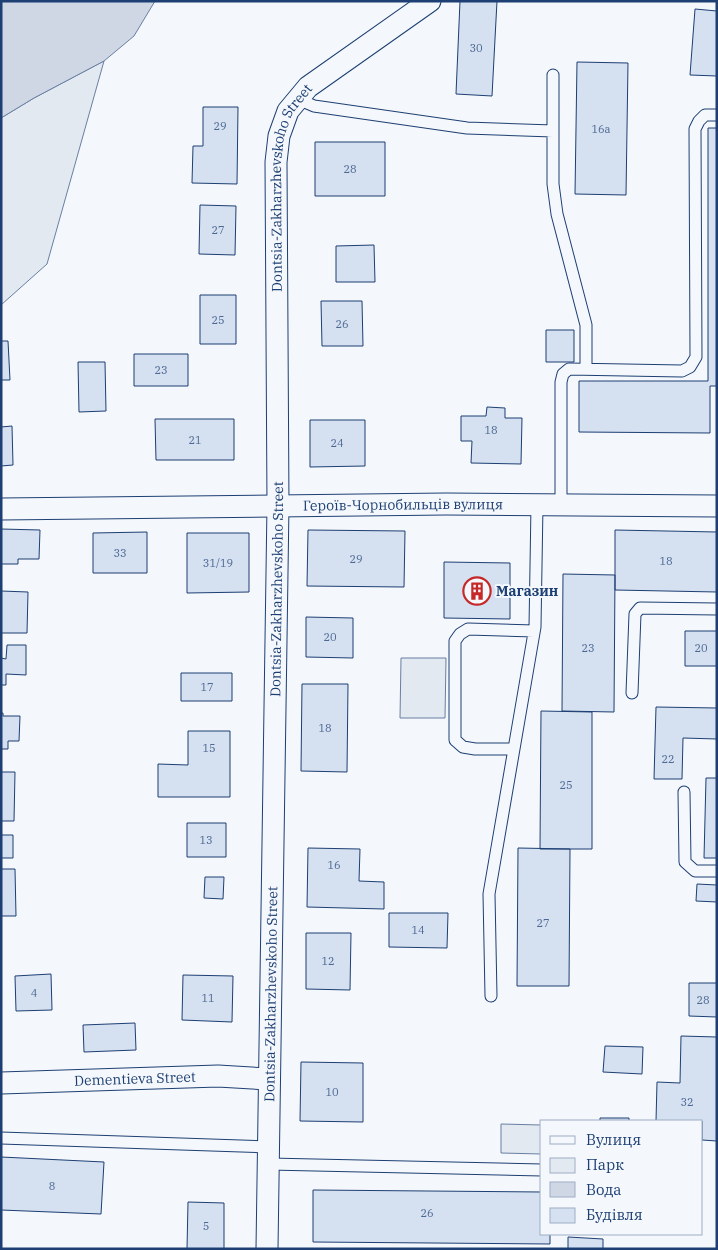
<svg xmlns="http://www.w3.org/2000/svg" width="718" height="1250" viewBox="0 0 718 1250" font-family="'IBM Plex Serif',serif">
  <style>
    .green { fill: #e3e9f0; stroke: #687fa3 }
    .water { fill: #cfd7e4; stroke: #687fa3 }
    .building { fill: #d5e0f0; stroke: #1d3f73 }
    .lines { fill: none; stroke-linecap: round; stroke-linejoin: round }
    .lane-casing { stroke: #1d3f73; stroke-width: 13 }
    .street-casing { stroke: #1d3f73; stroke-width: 23 }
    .lane { stroke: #f4f7fb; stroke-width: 11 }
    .street { stroke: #f4f7fb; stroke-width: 21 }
    .labels { text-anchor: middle; stroke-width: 4; stroke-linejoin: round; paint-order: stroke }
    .number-label { font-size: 11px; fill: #4b6792 }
    .street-label { font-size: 14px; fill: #1d3f73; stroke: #f4f7fb }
    .poi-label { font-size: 14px; font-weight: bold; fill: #1d3f73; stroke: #f4f7fb; text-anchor: start }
  </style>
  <rect width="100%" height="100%" fill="#f4f7fb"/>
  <path class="green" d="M104 61 47 264 1 305V118L34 98Z
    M401 658H446L445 718H400Z
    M501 1124 541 1125V1154L501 1153Z"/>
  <path class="water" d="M1 1H155L134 36 104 61 34 98 1 118Z"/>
  <path class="building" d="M460 1H497L492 96 456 94Z
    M695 9 717 11V76L690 75Z
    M577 62 628 63 626 195 575 194Z
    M203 107H238L237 184 192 183 193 146H203Z
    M708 128H717V386H710V433L579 432V381H708Z
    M315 142H385V196H315Z
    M200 205 236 206 235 255 199 254Z
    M374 245 375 282H336V246Z
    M200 295H236V344H200Z
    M321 301H362L363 346H322Z
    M546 330H574V362H546Z
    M1 341H8L10 380H1Z
    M134 354H188V386H134Z
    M78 362H105L106 411 79 412Z
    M487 407 505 408V418H522L521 464 471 463 472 441H461V416H486Z
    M155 419H234V460H156Z
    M310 420H365V466L310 467Z
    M12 426 13 465 1 466V427Z
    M1 529 40 530 39 559H18V564H1Z
    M308 530 405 531 404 587 307 586Z
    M615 530 717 532V592L615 590Z
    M147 532V573H93V533Z
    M187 533H249V592L187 593Z
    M444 562 510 563V619L444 618Z
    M563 574 615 575 614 712 562 711Z
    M1 591 28 592 27 633H1Z
    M306 617 353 618V658L306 657Z
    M685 631H717V666H685Z
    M7 645H26V675L6 674V685H1V658L6 659Z
    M181 673H232V701H181Z
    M302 684H348L347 772 301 771Z
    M656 707 717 708V739L683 738 682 779H654Z
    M541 711 592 712V849H540Z
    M1 713H3V716H20L19 741H8V749H1Z
    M188 731H230V797H158V764L188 765Z
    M1 772H15L14 821H1Z
    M706 778H717V858H704Z
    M187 823H226V857H187Z
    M1 835H13V858H1Z
    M308 848 360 849 359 881 384 882V909L307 907Z
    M518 848 570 849 569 986H517Z
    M1 869H15L16 916H1Z
    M205 877H224L223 899 204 898Z
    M697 884 717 885V902L696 901Z
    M389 913H448L447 948 389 947Z
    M306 933H351L350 990 306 989Z
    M51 974 52 1010 16 1011 15 976Z
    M183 975 233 976 232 1022 182 1020Z
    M689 983H717V1017L689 1016Z
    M135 1023 136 1050 84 1052 83 1025Z
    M681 1036 717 1037V1141L702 1140V1121H656L657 1082 680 1083Z
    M605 1046 643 1047 642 1074 603 1072Z
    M301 1062 363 1063V1122L300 1121Z
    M600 1118H629V1121H600Z
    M1 1157 104 1162 101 1214 1 1210Z
    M313 1190 542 1192V1234H550V1244L313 1242Z
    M188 1202 224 1203V1249H187Z
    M568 1237 603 1239V1249H568Z"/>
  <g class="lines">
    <g class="lane-casing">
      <path id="lane" d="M553 75V184L557 214 586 325V369
        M298 99 314 106 467 128 553 131
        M561 505V382L563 374 569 369 682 371 690 367 696 357 695 129 699 121 705 115H717
        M632 693 635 614 640 608 717 609
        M514 749H475L463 747 455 740V641L460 634 468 629 534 631
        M684 792 685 862 695 871H717
        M491 996 489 894 535 627 537 505
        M1 1138 268 1147
        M269 1164 542 1170"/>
    </g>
    <g class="street-casing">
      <g id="street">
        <path id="s1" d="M1 509 446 504 717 506"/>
        <path id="s2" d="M1 1083 218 1076 268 1079"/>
        <path id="s3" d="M267 1249 278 505 276 162 279 136 288 111 308 87 430 1"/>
      </g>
    </g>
    <use href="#lane" class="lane"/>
    <use href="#street" class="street"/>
  </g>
  <defs>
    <g id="building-ring" transform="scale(1.4375)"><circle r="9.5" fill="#f4f7fb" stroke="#c62828" stroke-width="1.5"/><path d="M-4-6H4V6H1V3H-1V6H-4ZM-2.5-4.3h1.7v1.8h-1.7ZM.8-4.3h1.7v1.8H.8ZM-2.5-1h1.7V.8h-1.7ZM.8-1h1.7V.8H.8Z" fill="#c62828"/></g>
  </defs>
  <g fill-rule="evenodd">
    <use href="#building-ring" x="477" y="591"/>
  </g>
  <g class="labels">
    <g class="number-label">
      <text x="476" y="52">30</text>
      <text x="220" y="130">29</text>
      <text x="601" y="133">16а</text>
      <text x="350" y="173">28</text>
      <text x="218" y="234">27</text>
      <text x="218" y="324">25</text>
      <text x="342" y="328">26</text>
      <text x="161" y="374">23</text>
      <text x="491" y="434">18</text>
      <text x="195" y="444">21</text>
      <text x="337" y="447">24</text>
      <text x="120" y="557">33</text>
      <text x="356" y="563">29</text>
      <text x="666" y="565">18</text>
      <text x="218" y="567">31/19</text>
      <text x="330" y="641">20</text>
      <text x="588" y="652">23</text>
      <text x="701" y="652">20</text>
      <text x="207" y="691">17</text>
      <text x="325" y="732">18</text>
      <text x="209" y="752">15</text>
      <text x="668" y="763">22</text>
      <text x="566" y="789">25</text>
      <text x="206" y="844">13</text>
      <text x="334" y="869">16</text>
      <text x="543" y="927">27</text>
      <text x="418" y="934">14</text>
      <text x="328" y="965">12</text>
      <text x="34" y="997">4</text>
      <text x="208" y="1002">11</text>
      <text x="703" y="1004">28</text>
      <text x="332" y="1096">10</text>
      <text x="687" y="1106">32</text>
      <text x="52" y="1190">8</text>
      <text x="427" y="1217">26</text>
      <text x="206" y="1230">5</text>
    </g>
    <g class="street-label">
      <text dy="5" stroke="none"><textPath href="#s3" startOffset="1065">Dontsia-Zakharzhevskoho Street</textPath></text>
      <text dy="5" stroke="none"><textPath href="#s1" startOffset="402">Героїв-Чорнобильців вулиця</textPath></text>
      <text dy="5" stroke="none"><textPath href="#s3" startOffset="660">Dontsia-Zakharzhevskoho Street</textPath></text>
      <text dy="5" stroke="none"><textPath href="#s3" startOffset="255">Dontsia-Zakharzhevskoho Street</textPath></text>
      <text dy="5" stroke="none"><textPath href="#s2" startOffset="134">Dementieva Street</textPath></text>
    </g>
    <g class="poi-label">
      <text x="496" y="596">Магазин</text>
    </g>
  </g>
  <rect width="718" height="1250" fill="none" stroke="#1d3f73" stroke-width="5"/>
  <rect x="540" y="1120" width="162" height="115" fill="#f4f7fb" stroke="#9eadc5"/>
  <rect x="550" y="1136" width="25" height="8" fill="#f4f7fb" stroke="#9eadc5"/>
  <text x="586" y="1145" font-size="15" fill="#1d3f73">Вулиця</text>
  <rect x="550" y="1158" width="25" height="15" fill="#e3e9f0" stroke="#9eadc5"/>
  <text x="586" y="1170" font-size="15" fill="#1d3f73">Парк</text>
  <rect x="550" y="1182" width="25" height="15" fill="#cfd7e4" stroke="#9eadc5"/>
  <text x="586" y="1195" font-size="15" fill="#1d3f73">Вода</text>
  <rect x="550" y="1208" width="25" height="15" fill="#d5e0f0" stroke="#9eadc5"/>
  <text x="586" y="1220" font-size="15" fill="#1d3f73">Будівля</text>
</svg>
